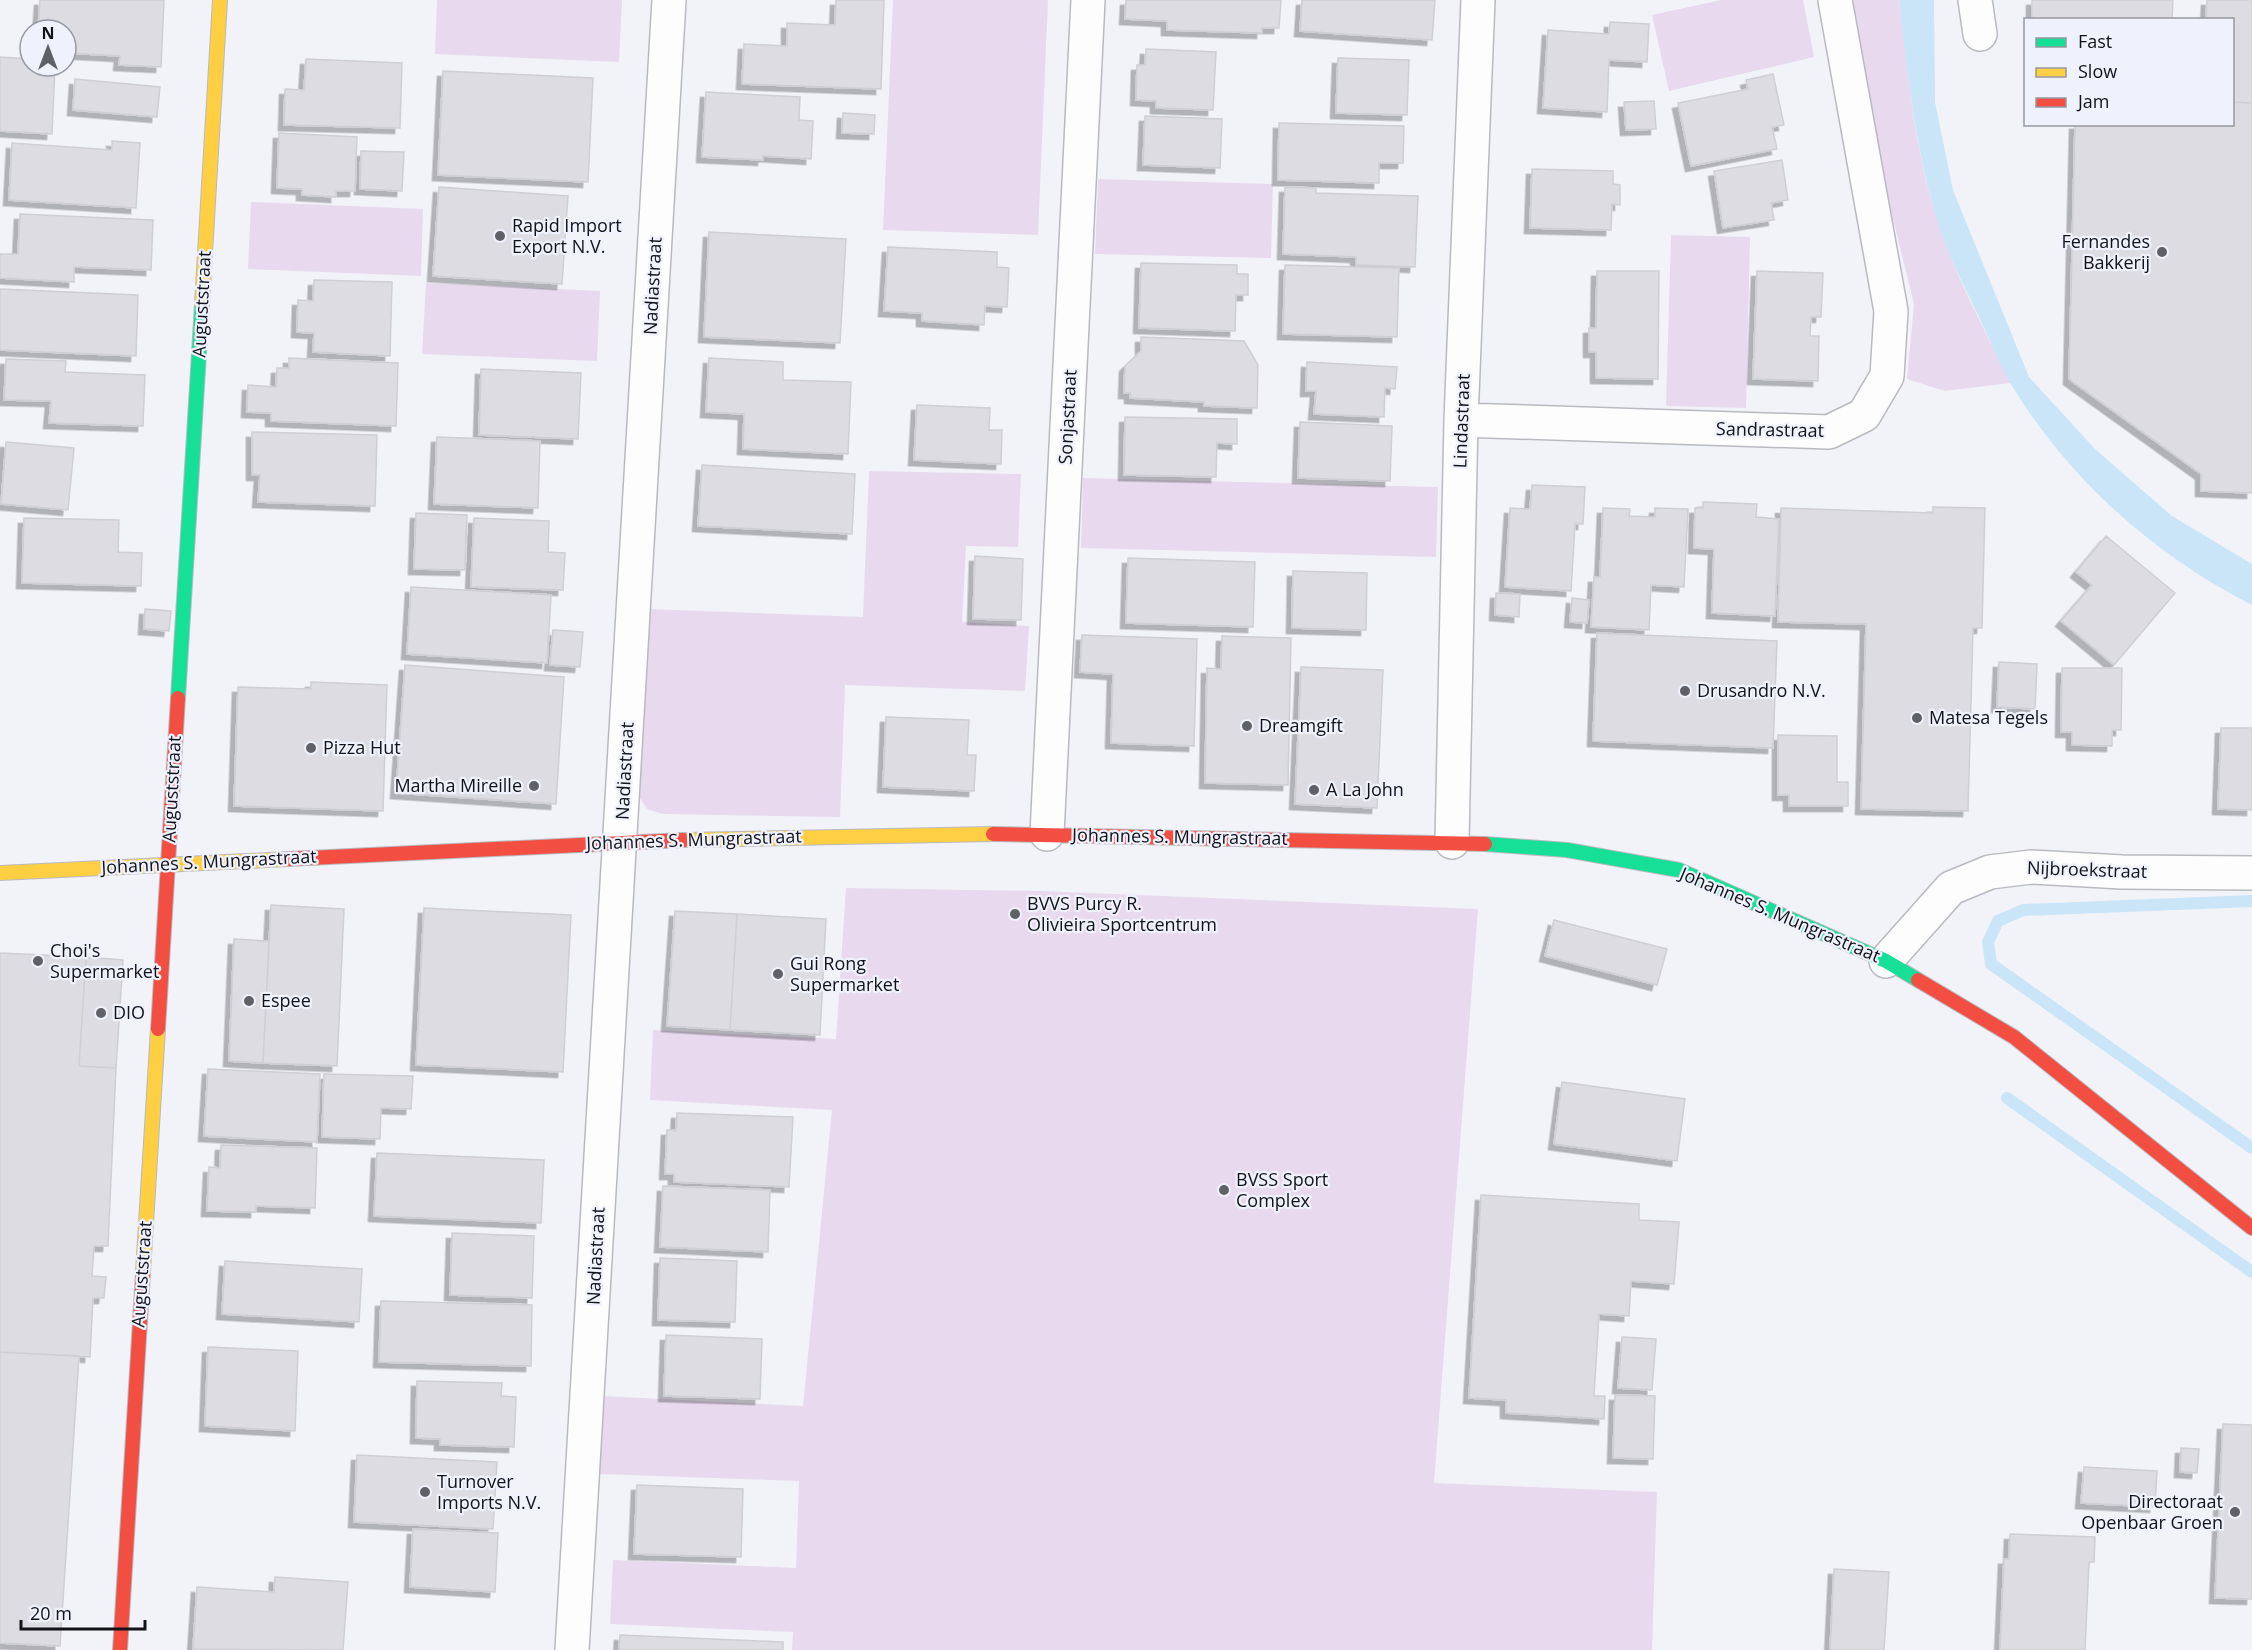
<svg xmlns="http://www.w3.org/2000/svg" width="2252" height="1650" viewBox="0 0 2252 1650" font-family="'Open Sans',sans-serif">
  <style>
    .green { fill: #e8d9ef }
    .water { fill: #cae5f8 }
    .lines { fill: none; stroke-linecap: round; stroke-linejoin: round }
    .stream { stroke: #cae5f8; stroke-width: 12 }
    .building { fill: #dcdce2; stroke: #cfced4; stroke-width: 1.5; filter: url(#shadow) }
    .street-casing { stroke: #b9bac0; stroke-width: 36 }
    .fast-casing { stroke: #b9bac0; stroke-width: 16 }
    .slow-casing { stroke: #b9bac0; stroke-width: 16 }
    .jam-casing { stroke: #b9bac0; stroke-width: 16 }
    .street { stroke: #fdfdfe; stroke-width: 33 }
    .fast { stroke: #16e098; stroke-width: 14 }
    .slow { stroke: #ffcf43; stroke-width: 14 }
    .jam { stroke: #f24e42; stroke-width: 14 }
    .poi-dot { fill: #606167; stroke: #eff1fc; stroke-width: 2 }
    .labels { text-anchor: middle; stroke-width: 4.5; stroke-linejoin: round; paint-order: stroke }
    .poi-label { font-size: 18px; fill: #121319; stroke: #eff1fc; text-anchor: start }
    .street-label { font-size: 18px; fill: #121319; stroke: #eff1fc }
  </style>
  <defs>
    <filter id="shadow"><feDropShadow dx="-5.5" dy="5.5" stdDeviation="0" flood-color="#0004"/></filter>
  </defs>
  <rect width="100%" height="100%" fill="#f2f3f9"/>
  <path class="green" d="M437 0H622L619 62 435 54Z
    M893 0H1048L1038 235 883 230Z
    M1721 0H1803L1814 57 1669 91 1652 15Z
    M1847 0H1899C1908 72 1914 146 1936 216 1954 274 1984 329 2011 383L1945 391 1907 379 1914 304 1866 109Z
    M1098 179 1273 184 1271 258 1095 254Z
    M251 202 423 209 421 276 248 269Z
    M1671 235 1750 237 1746 408 1666 406Z
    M426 283 600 291 597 361 422 354Z
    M869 471 1021 474 1018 547 966 546 962 622 1029 626 1025 691 845 685 840 817 662 814 647 809 640 798 637 785 648 609 863 617Z
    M1083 478 1438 487 1436 557 1081 548Z
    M846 888 1041 891 1478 909 1434 1483 1657 1492 1652 1650H792L793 1632 610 1624 613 1560 796 1568 799 1481 598 1474 601 1396 803 1406 832 1110 650 1100 653 1030 836 1039Z"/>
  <path class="water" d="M1899 0H1934L1935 102 1953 190 2029 377 2095 449 2172 516 2252 564V605C2154 555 2068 479 2011 384 1998 362 1989 337 1978 315 1962 282 1945 249 1935 214 1915 144 1907 72 1899 0Z"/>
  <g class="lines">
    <path class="stream" d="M2252 901 2023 910 1998 921 1988 942 1991 964 2252 1148
      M2007 1098 2252 1272"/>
  </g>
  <path class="building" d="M40 0H164L161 67 119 65 120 56 66 53V30H38Z
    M836 0H884L881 89 742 84 744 44 787 46V23L835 25Z
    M1126 0H1281L1279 28H1262V33L1167 30V21L1125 19Z
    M1302 0H1435L1432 40 1300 31Z
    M2032 0H2173L2172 20H2032Z
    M2207 0H2252V103L2232 102V20H2206Z
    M1610 22 1649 24 1647 62 1609 60 1607 112 1543 108 1548 30 1609 34Z
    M1146 49 1216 52 1213 110 1156 108V101L1136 100 1137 65H1145Z
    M0 57 30 59V66H55L52 134 0 131Z
    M1338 58 1409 60 1407 115 1336 113Z
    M306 59 402 63 400 128 284 125 285 89 304 90Z
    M443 71 593 78 588 182 438 175Z
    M1773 74 1784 125 1772 127 1777 149 1691 166 1678 103 1748 89 1746 80Z
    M75 79 160 87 157 117 73 110Z
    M706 92 800 97 799 120 813 121 811 159 763 156V160L702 157Z
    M1654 101 1656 129 1626 130 1624 102Z
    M2232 102 2252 103V493L2201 491V474L2069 379 2075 124H2232Z
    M843 113 875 115 874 134 842 133Z
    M1145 116 1222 119 1220 168 1143 165Z
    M1279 123 1404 126 1403 163H1379V183L1278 180Z
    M279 133 357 137 355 191H336V197L302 195V189L277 188Z
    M112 141 140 143 136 208 9 200 12 143 112 150Z
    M361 151 404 152 402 191 360 189Z
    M1782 160 1788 200 1771 203 1774 220 1723 228 1714 171Z
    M1532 169 1613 171V184L1620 185V205L1612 204 1611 230 1530 228Z
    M439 187 568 196 562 284 433 276Z
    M1285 187 1316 188V193L1418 196 1415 267 1356 265V257L1283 254Z
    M20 214 153 220 151 270 74 267V282L0 278V254H18Z
    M709 232 846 239 840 343 704 337Z
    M888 247 997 252V267L1009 268 1007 307 985 306 984 325 922 321V313L884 311Z
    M1141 263 1237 265V274H1248V295H1236L1235 331 1139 328Z
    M1285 265 1399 268 1397 337 1283 334Z
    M1597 271H1659L1658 379 1596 378V352H1589V328H1596Z
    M1757 271 1823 273 1821 317H1811L1810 336H1819L1818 381 1753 379Z
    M314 280 392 282 390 356 313 352 314 333 297 332 298 300 313 301Z
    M0 289 138 295 136 356 0 350Z
    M1141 337 1244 341 1258 365 1257 408 1204 406V402L1130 398V393H1124L1125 366 1141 351Z
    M289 358 398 363 396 426 271 421V413L247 412 248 385 276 387 277 368H289Z
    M709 358 783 362V380L851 382 848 454 743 449 744 414 706 412Z
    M6 359 66 361 65 372 145 375 143 426 49 423 51 401 4 400Z
    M1307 362 1397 367 1395 389 1385 388 1384 417 1314 414 1316 391H1306Z
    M481 369 581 373 578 439 479 435Z
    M917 405 990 408 989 430H1002L1001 464 914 460Z
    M1125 417 1237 419V444L1217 443 1216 477 1124 475Z
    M1300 422 1392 426 1390 481 1298 478Z
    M252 432 377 435 375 506 258 502 260 475H252Z
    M437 437 540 441 538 508 434 504Z
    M6 442 74 448 68 510 1 504Z
    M702 465 855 474 852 534 698 526Z
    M1532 485 1585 487 1583 524H1575L1571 591 1505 587 1510 508 1530 509Z
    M1703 502 1757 504 1756 517 1779 519 1775 616 1712 613 1714 549 1694 548 1695 508H1703Z
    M1933 507 1985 508 1982 628H1973L1968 811 1861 809 1866 624 1778 622 1781 508 1933 513Z
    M1603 508 1630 509 1629 516 1655 517V508L1688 509 1684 587 1651 585 1649 630 1591 627 1594 577H1600Z
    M416 513 467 515 465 570 414 569Z
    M24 518 119 520 118 552 142 553 141 586 22 583Z
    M474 518 549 521 548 552 565 553 563 590 471 587Z
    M2106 536 2175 593 2114 665 2061 621 2092 585 2076 572Z
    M975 556 1023 559 1021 620 973 619Z
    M1128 558 1255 562 1253 627 1126 623Z
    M1293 571 1367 573 1366 630 1292 628Z
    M411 587 551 595 547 663 407 654Z
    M1496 593 1520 594 1519 617 1495 615Z
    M1572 598 1589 600 1587 623 1570 622Z
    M145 609 171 611 169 631 144 629Z
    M553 630 583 632 580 667 550 665Z
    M1597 633 1777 641 1773 748 1593 741Z
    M1082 635 1197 639 1194 746 1111 743 1113 674 1080 672Z
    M1222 636 1291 638 1288 785 1205 783 1207 668 1221 669Z
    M1999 662 2037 664 2035 709 1997 707Z
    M405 665 564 677 556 804 396 793Z
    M1301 667 1383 670 1377 808 1295 804Z
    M2062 668H2122L2121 730H2112V746L2072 745V732H2061Z
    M311 682 387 685 383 811 234 806 238 687 311 689Z
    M886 717 969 720 967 755H976L974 791 883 787Z
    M2221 728H2252V810L2218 809Z
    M1778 735 1837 736V782H1848V806H1789V795H1778Z
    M271 905 344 909 337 1066 263 1063Z
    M424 908 571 915 563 1072 416 1065Z
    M675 911 737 914 730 1030 667 1026Z
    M737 914 826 919 820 1035 730 1030Z
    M1554 920 1667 949 1657 985 1545 956Z
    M234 939 269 941 263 1063 229 1061Z
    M0 953 86 957 79 1066 116 1068 108 1246H94L92 1276 106 1277 104 1298H93L90 1357 0 1352Z
    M86 957 123 960 116 1068 79 1066Z
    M208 1069 320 1074 317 1142 204 1136Z
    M324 1074 413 1076 411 1109 381 1108 380 1139 322 1137Z
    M1562 1082 1685 1099 1677 1161 1554 1144Z
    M677 1113 793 1117 789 1187 674 1182V1174H665L667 1130H676Z
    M221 1145 317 1148 315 1208 256 1206V1212L207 1211 209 1167 220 1168Z
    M377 1153 544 1160 541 1223 374 1216Z
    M663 1186 770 1190 768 1252 660 1247Z
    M1481 1195 1639 1204V1220L1679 1222 1674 1284 1631 1281 1629 1316 1599 1314 1594 1396H1605L1604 1419 1506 1413V1400L1469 1398Z
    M452 1233 534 1236 532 1298 450 1295Z
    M660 1258 737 1261 735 1322 658 1320Z
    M225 1261 362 1269 359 1322 222 1314Z
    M381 1301 532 1305 531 1366 379 1362Z
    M666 1335 762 1339 760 1399 664 1396Z
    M1622 1337 1656 1339 1652 1390 1618 1388Z
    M208 1347 298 1351 295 1431 205 1426Z
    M0 1352 79 1356 60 1646 0 1643Z
    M417 1381 502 1383 501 1396 516 1397 514 1447 440 1445V1439L416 1438Z
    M1615 1395 1655 1396 1653 1459 1613 1458Z
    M2223 1424 2252 1425V1599L2215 1598Z
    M2181 1448 2199 1449 2197 1473 2180 1472Z
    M357 1455 497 1462 493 1529 354 1522Z
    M2084 1467 2157 1471 2155 1507 2081 1503Z
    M637 1485 743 1489 741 1557 634 1554Z
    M413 1529 498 1533 495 1592 410 1587Z
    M2010 1534 2095 1537 2094 1562H2089L2085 1650H2000L2004 1559H2009Z
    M1834 1569 1889 1572 1884 1650H1830Z
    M275 1577 348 1582 343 1650 193 1649 197 1587 274 1592Z
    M620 1635 783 1642V1650H619Z"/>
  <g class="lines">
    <g class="street-casing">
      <path id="street" d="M1975 0 1980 34
        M1461 420 1829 432 1864 415 1887 376 1891 311 1835 0
        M1047 834 1088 0
        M1452 842 1461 420 1478 0
        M1886 961 1951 888 1990 872 2031 867 2122 872 2252 873
        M572 1650 669 0"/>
    </g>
    <g class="fast-casing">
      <path id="fast" d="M178 698 202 304
        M1485 844 1567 850 1679 870 1886 961 1918 980"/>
    </g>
    <g class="slow-casing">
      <path id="slow" d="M202 304 220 0
        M684 840 993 834
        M0 873 288 859
        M143 1272 158 1029"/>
    </g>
    <g class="jam-casing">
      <path id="jam" d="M993 834 1485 844
        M288 859 684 840
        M1918 980 2014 1037 2252 1228
        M158 1029 178 698
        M120 1650 143 1272"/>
    </g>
    <use href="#street" class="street"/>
    <use href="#fast" class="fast"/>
    <use href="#slow" class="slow"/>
    <use href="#jam" class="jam"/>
  </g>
  <g class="poi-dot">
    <circle cx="500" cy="236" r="6"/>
    <circle cx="2162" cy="252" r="6"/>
    <circle cx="1685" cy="691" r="6"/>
    <circle cx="1917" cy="718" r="6"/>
    <circle cx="1247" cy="726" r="6"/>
    <circle cx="311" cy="748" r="6"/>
    <circle cx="534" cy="786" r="6"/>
    <circle cx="1314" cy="790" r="6"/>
    <circle cx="1015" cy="914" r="6"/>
    <circle cx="38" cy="961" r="6"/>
    <circle cx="778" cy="974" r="6"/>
    <circle cx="249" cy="1001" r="6"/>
    <circle cx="101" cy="1013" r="6"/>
    <circle cx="1224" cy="1190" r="6"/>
    <circle cx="425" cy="1492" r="6"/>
    <circle cx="2235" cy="1512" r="6"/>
  </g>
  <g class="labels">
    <g class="poi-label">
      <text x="512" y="232">Rapid Import<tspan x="512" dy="21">Export N.V.</tspan></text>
      <text x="2150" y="248" text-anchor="end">Fernandes<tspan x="2150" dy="21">Bakkerij</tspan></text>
      <text x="1697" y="697">Drusandro N.V.</text>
      <text x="1929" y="724">Matesa Tegels</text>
      <text x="1259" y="732">Dreamgift</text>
      <text x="323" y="754">Pizza Hut</text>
      <text x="522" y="792" text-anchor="end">Martha Mireille</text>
      <text x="1326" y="796">A La John</text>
      <text x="1027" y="910">BVVS Purcy R.<tspan x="1027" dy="21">Olivieira Sportcentrum</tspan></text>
      <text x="50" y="957">Choi's<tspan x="50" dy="21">Supermarket</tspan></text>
      <text x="790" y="970">Gui Rong<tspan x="790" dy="21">Supermarket</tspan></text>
      <text x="261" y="1007">Espee</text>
      <text x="113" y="1019">DIO</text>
      <text x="1236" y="1186">BVSS Sport<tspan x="1236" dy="21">Complex</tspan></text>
      <text x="437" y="1488">Turnover<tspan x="437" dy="21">Imports N.V.</tspan></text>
      <text x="2223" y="1508" text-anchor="end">Directoraat<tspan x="2223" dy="21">Openbaar Groen</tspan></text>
    </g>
    <g class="street-label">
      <text transform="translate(653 286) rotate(-87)" y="6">Nadiastraat</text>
      <text transform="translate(202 304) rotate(-87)" y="6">Auguststraat</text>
      <text transform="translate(1068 417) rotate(-87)" y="6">Sonjastraat</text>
      <text transform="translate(1462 421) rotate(-88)" y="6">Lindastraat</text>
      <text transform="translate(1770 430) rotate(1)" y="6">Sandrastraat</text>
      <text transform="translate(625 771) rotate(-87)" y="6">Nadiastraat</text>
      <text transform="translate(172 789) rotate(-87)" y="6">Auguststraat</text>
      <text transform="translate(1180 837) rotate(1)" y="6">Johannes S. Mungrastraat</text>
      <text transform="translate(694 840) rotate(-2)" y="6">Johannes S. Mungrastraat</text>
      <text transform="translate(209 862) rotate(-3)" y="6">Johannes S. Mungrastraat</text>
      <text transform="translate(2087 870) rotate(2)" y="6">Nijbroekstraat</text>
      <text transform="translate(1780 915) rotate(23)" y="6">Johannes S. Mungrastraat</text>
      <text transform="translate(596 1256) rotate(-87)" y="6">Nadiastraat</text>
      <text transform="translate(142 1274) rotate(-86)" y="6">Auguststraat</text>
    </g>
  </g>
  <rect x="2024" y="18" width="210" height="108" fill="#eff1fc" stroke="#9798a1" stroke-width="1.5"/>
  <rect x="2036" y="38" width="30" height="9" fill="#16e098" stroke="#9798a1" stroke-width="1.5"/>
  <text x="2078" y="48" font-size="18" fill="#121319">Fast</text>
  <rect x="2036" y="68" width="30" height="9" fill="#ffcf43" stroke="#9798a1" stroke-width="1.5"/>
  <text x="2078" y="78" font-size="18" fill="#121319">Slow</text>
  <rect x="2036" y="98" width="30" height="9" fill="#f24e42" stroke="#9798a1" stroke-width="1.5"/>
  <text x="2078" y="108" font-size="18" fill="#121319">Jam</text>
  <g transform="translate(48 48)"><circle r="28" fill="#eff1fc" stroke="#9798a1" stroke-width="1.5"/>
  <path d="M0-4.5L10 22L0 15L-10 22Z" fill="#606167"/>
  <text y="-9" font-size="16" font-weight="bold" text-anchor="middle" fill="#121319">N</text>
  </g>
  <path d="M21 1620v9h124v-9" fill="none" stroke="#121319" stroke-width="3"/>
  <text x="30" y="1620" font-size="18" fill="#121319" stroke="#eff1fc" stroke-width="4.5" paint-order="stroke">20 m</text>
</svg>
